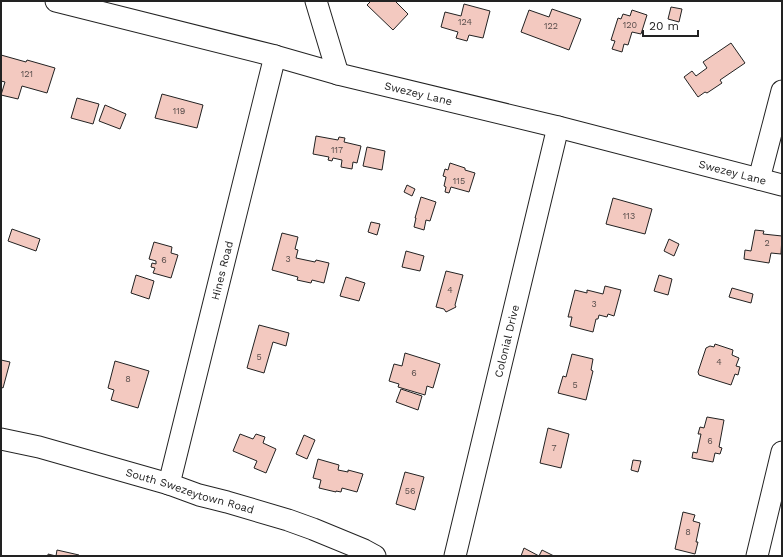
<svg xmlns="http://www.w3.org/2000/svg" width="783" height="557" viewBox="0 0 783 557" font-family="'Work Sans',sans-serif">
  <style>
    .building { fill: #f3c9c0; stroke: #222 }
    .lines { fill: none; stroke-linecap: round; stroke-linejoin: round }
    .minor-casing { stroke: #222; stroke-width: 23 }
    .minor { stroke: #fff; stroke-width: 21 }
    .labels { text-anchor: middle; stroke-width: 3; stroke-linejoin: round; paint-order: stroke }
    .number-label { font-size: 9px; fill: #564c4a }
    .street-label { font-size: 11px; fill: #222; stroke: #fff }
  </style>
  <rect width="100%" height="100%" fill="#fff"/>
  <path class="building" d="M371 1H395L408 14 393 30 367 5Z
    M464 4 490 11 483 38 469 35 467 41 456 38 458 32 441 27 445 12 461 16Z
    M671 7 682 9 679 22 668 19Z
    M552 9 581 19 569 50 521 32 529 10 549 17Z
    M632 10 647 15 641 34 632 32 628 45 624 44 622 52 612 49 615 41 611 40 618 18 621 19 623 14 630 16Z
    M731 43 745 63 720 80 722 83 707 93 705 92 698 97 684 77 692 71 696 76 707 68 703 62Z
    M1 55 26 62 27 60 55 68 47 93 22 86 18 99 1 95 5 82 1 81Z
    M162 94 203 105 197 128 155 118Z
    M77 98 99 104 93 124 71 118Z
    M105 105 126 114 120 129 99 121Z
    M316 136 338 140 339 137 345 138 344 142 361 146 357 163 353 162 352 169 341 167 342 160 333 158 332 161 328 160 329 157 313 154Z
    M367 147 385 151 382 170 363 166Z
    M450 163 465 168V170L475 173 469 192 451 187 449 193 445 192 446 187 444 186 446 177 443 176 445 169 448 170Z
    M407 185 415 189 412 196 404 192Z
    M421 197 436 202 430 221 426 220 424 230 414 227 416 218H415Z
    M613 198 652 209 645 234 606 224Z
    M371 222 380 224 377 235 368 232Z
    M12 229 40 239 36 251 8 241Z
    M755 230 764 231 763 234 782 236 781 254 771 253 769 263 744 259 745 250 751 251Z
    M282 233 298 237 295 249 298 250 296 258 315 262 316 260 329 263 324 283 312 280 311 283 297 280 298 277 272 270Z
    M669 239 679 244 674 256 664 251Z
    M154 242 172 247 171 253 178 255 171 278 153 273 155 268 151 267 152 263 156 264V261L149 259Z
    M406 251 424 256 420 271 402 267Z
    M446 271 463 275 455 305 456 307 446 312 444 309 436 307Z
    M136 275 154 281 149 299 131 293Z
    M659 275 672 279 668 295 654 291Z
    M346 277 365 283 359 301 340 296Z
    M605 286 621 290 614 316 608 314 607 317 599 315 598 319H596L593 332 570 326 572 317H568L575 290 587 293V290L603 294Z
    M732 288 753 294 751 303 729 297Z
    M259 325 289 333 286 346 273 342 264 373 247 368Z
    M715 344 733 350 732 355 739 358 736 366 740 367 738 375 735 374 731 385 699 375 698 372 706 348 710 346 714 347Z
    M405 353 440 364 433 388 427 386 425 395 398 387 399 384 389 381 394 364 402 366Z
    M572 354 593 359 591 370 593 371 586 400 558 393 563 376 566 377Z
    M1 360 10 362 3 388 1 387Z
    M115 361 149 371 138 408 111 400 114 390 108 388Z
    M401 389 422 396 418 410 396 402Z
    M707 417 724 420 719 447 722 448 720 454 715 453 713 462 692 458 693 452 697 453 701 434H698L700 427 704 428Z
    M548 428 569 434 561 468 540 463Z
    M240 434 253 439 256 434 265 437 263 443 276 449 266 473 254 468 257 461 233 451Z
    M304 435 315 440 307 459 296 454Z
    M318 459 339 465 338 470 348 472V470L363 474 357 492 342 488 341 492 336 491V492L319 488 321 480 313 478Z
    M633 460 641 461 638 472 631 470Z
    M405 472 424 477 415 510 396 504Z
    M683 512 695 515 693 521 700 523 696 542H698L695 554 675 549Z
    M524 548 539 556 542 550 554 556H521Z
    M57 550 79 555 78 556H48V554L56 556Z"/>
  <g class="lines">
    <g class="minor-casing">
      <g id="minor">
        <path id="s1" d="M56 1 275 56 338 74 558 127 782 185"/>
        <path d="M316 1 338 74"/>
        <path d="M759 179 782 91"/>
        <path id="s2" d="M1 439 39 447 169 484 199 495 227 502 288 520 313 529 364 550 375 556"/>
        <path id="s3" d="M169 484 275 56"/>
        <path id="s4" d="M455 556 558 127"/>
        <path d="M757 556 782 452"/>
      </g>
    </g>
    <use href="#minor" class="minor"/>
  </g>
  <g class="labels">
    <g class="number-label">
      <text x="465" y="25">124</text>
      <text x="630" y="28">120</text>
      <text x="551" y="29">122</text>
      <text x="27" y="77">121</text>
      <text x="179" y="114">119</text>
      <text x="337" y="153">117</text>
      <text x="459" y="184">115</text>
      <text x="629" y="219">113</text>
      <text x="767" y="246">2</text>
      <text x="288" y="262">3</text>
      <text x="164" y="263">6</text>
      <text x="450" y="293">4</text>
      <text x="594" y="307">3</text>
      <text x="259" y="360">5</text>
      <text x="719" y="365">4</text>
      <text x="414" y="376">6</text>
      <text x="128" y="382">8</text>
      <text x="575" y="388">5</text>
      <text x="710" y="444">6</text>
      <text x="554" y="451">7</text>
      <text x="410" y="494">56</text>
      <text x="688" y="535">8</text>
    </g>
    <g class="street-label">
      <text dy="4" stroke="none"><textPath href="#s1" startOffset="374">Swezey Lane</textPath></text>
      <text dy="4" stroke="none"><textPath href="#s1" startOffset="698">Swezey Lane</textPath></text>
      <text dy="4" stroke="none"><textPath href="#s3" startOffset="220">Hines Road</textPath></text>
      <text dy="4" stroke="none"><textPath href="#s4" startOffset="221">Colonial Drive</textPath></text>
      <text dy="4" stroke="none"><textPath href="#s2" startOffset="196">South Swezeytown Road</textPath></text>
    </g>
  </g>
  <rect width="783" height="557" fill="none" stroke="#222222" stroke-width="4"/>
  <path d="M643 30v6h55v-6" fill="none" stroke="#222222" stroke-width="2"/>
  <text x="649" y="30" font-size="12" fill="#222222" stroke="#ffffff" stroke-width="3" paint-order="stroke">20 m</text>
</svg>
